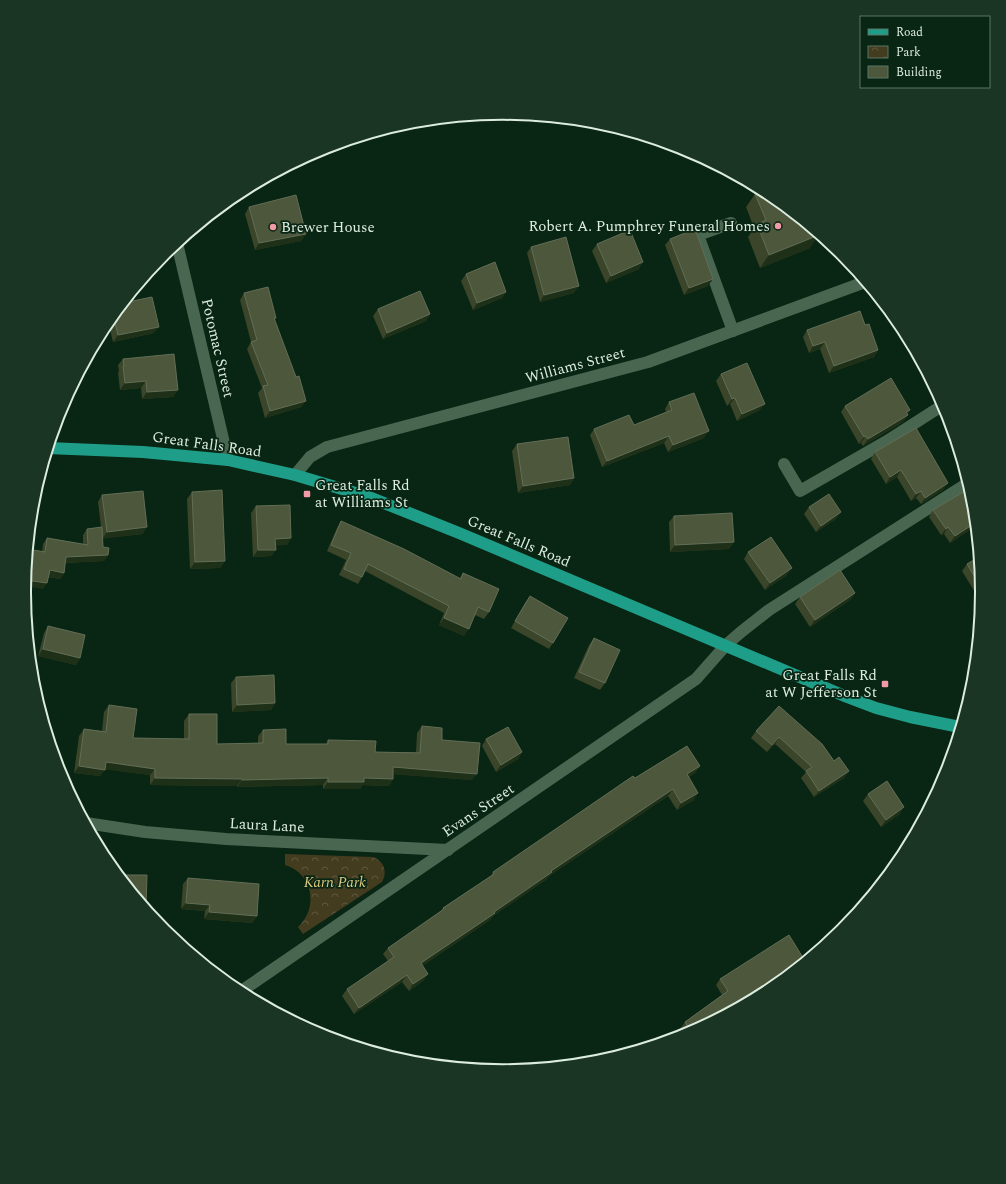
<svg xmlns="http://www.w3.org/2000/svg" width="1006" height="1184" viewBox="0 0 1006 1184" font-family="Spectral,serif">
  <style>
    .park { fill: url(#park-crowns) }
    .lines { fill: none; stroke-linecap: round; stroke-linejoin: round }
    .minor { stroke: #496651; stroke-width: 12 }
    .major { stroke: #1e9e88; stroke-width: 12 }
    .wall { fill: #3a4529 }
    .shaded-wall { fill: #1f3018 }
    .building { fill: #4c573c; stroke: #626e56 }
    .poi-dot { fill: #f39aa7; stroke: #092513; stroke-width: 1.5 }
    .labels { text-anchor: middle; stroke-width: 3.5; stroke-linejoin: round; paint-order: stroke }
    .poi-label { font-size: 15px; fill: #dcecdf; stroke: #092513; text-anchor: end }
    .street-label { font-size: 15px; fill: #dcecdf; stroke: #092513 }
    .park-label { font-size: 15px; font-style: italic; fill: #dbc981; stroke: #092513 }
    .rim { fill: none; stroke: #dcecdf; stroke-width: 2 }
  </style>
  <defs>
    <pattern id="park-crowns" width="20" height="18" patternUnits="userSpaceOnUse"><rect width="20" height="18" fill="#443c1f"/><path d="M2 6a3 3 0 1 1 6 0M12 15a3 3 0 1 1 6 0" fill="none" stroke="#5e583f"/></pattern>
  </defs>
  <rect width="100%" height="100%" fill="#092513"/>
  <path class="park" d="M285 854 373 857C384 861 388 872 382 882L303 934 298 927C319 908 313 873 285 865Z"/>
  <g class="lines">
    <path class="minor" d="M731 223 698 235 733 331
      M177 243 228 460
      M784 464 800 491 887 441 943 405
      M295 475 310 457 327 447 648 362 865 282
      M86 823 145 832 226 839 448 850
      M240 992 696 679 726 645 741 632 769 610 968 483"/>
    <path class="major" d="M48 448 143 452 228 460 295 475 369 497 459 533 847 697 876 708 910 717 960 727"/>
  </g>
  <path class="wall" d="M755 194 810 248 760 268 748 237 754 228 746 207Z
    M249 207 306 234 301 241 255 250 245 214Z
    M670 239 708 286 684 295 665 245Z
    M597 244 639 269 606 283 592 251Z
    M531 247 574 293 540 302 527 253Z
    M466 274 506 292 502 298 473 310 461 281Z
    M244 293 276 318 274 320 296 377 306 401 301 407 265 418 258 393 262 388 247 349 251 342 240 300Z
    M123 303 154 333 113 342 108 321Z
    M378 309 430 314 426 321 383 339 373 316Z
    M865 325 878 350 874 357 829 373 820 349 809 353 803 337 807 330Z
    M123 359 178 390 173 397 142 399 141 388 120 390 118 373 119 371 118 365Z
    M721 374 760 410 737 421 730 404 727 406 716 381Z
    M669 402 704 438 668 452 664 443 602 467 590 435 594 429 634 425 666 412 665 409Z
    M845 406 910 410 903 422 863 446 861 443 859 444 841 412Z
    M517 444 574 478 570 485 518 493 512 451Z
    M875 452 943 490 921 504 916 498 911 501 897 477 886 484 871 459Z
    M192 492 225 561 220 568 190 569 187 499Z
    M102 495 143 534 103 538V547L108 555 104 561 65 563 64 573 60 579 48 577 43 589 42 552 43 544 47 538 83 544V535L87 529 101 527 98 502Z
    M256 506 291 538 287 545H276V550L271 556 253 557 251 513Z
    M809 507 836 519 816 532 804 514Z
    M933 510 976 526 950 543 944 534 941 535 929 517Z
    M674 516 734 542 729 549 670 552 669 522Z
    M341 521 459 579 463 573 489 612 484 619 475 615 464 636 439 625 444 613 365 571 362 577 358 584 339 575 346 560 327 551 337 528Z
    M748 552 787 575 765 590 744 559Z
    M979 557 982 592 981 602 962 571 967 564Z
    M855 593 850 600 810 627 795 604 800 597Z
    M530 596 553 643 549 649 511 628 525 603Z
    M48 626 80 658 76 665 38 656 44 633Z
    M594 638 605 683 600 690 574 678 589 645Z
    M236 677 275 703 271 710 232 712 231 683Z
    M109 705 133 738 184 739V721L189 714 217 744 258 743V736L263 730 286 744H326L328 740 375 752H416L417 733 422 726 442 740 472 780 393 774V779L389 786 363 785 360 789H323V785L237 787V786L150 785V775L105 769 100 776 74 773 79 736 84 729 102 731 104 712Z
    M779 706 834 761 849 771 844 778 814 797 801 778 806 772 775 744 767 752 751 738 756 731Z
    M486 739 522 752 518 759 496 772 482 746Z
    M700 766 695 773 689 777 694 800 677 810 668 796 549 876 547 879 493 916 490 920 422 966 428 974 423 981 409 991 402 982 354 1014 342 996 347 989 388 961 383 954 388 948 440 912 443 908 491 876 493 872 635 778Z
    M868 794 900 814 881 827 863 801Z
    M188 878 257 916 252 923 204 919 205 911 181 909 183 884Z
    M720 979 769 990 684 1035 680 1029 685 1022 722 995 716 985Z"/>
  <path class="shaded-wall" d="M306 234 301 241 255 250 259 243Z
    M819 235 810 248 760 268 769 255Z
    M643 262 639 269 606 283 611 276Z
    M713 279 708 286 684 295 689 288Z
    M579 286 574 293 540 302 544 295Z
    M506 292 502 298 473 310 477 303Z
    M430 314 426 321 383 339 387 333Z
    M159 327 154 333 113 342 118 335Z
    M825 342 820 349 809 353 813 346Z
    M878 350 874 357 829 373 834 366Z
    M146 381 141 388 120 390 125 383Z
    M178 390 173 397 142 399 147 392Z
    M735 398 730 404 727 406 732 399Z
    M306 401 301 407 265 418 270 411Z
    M765 404 760 410 737 421 742 414Z
    M910 410 906 416 908 415 903 422 863 446 868 439Z
    M709 431 704 438 668 452 673 445Z
    M669 436 664 443 602 467 607 461Z
    M866 436 861 443 859 444 864 437Z
    M901 470 897 477 886 484 890 477Z
    M574 478 570 485 518 493 523 486Z
    M948 483 943 490 921 504 925 498Z
    M921 491 916 498 911 501 916 494Z
    M841 512 836 519 816 532 821 526Z
    M975 523 976 526 950 543 955 536Z
    M147 527 143 534 102 539 107 532Z
    M948 527 944 534 941 535 946 529Z
    M291 538 287 545 271 546 275 539Z
    M734 542 729 549 670 552 675 545Z
    M258 550H276L271 556 253 557Z
    M108 555 104 561 62 563 66 557Z
    M225 561 220 568 190 569 195 562Z
    M792 568 787 575 765 590 770 583Z
    M50 570 64 573 60 579 45 576Z
    M25 580 47 583 43 589 25 586Z
    M855 593 850 600 810 627 815 620Z
    M444 618 469 629 464 636 439 625Z
    M43 649 80 658 76 665 38 656Z
    M275 703 271 710 232 712 237 705Z
    M779 737 775 744 767 752 772 745Z
    M522 752 518 759 496 772 501 765Z
    M106 762 155 769 150 775 101 769Z
    M79 766 105 770 100 776 74 773Z
    M700 766 695 773 682 781 687 774Z
    M393 767 477 774 472 780 389 774Z
    M849 771 844 778 814 797 819 791Z
    M155 778 242 779 237 786 150 785Z
    M328 778 323 785 237 787 242 780Z
    M364 778 393 779 389 786 363 785 360 789H323L328 782Z
    M673 789 668 796 549 876 547 879 493 916 490 920 416 970 421 963 551 871Z
    M698 793 694 800 677 810 681 803Z
    M904 807 900 814 881 827 886 820Z
    M186 903 210 905 205 911 181 909Z
    M209 912 257 916 252 923 204 919Z
    M428 974 423 981 409 991 413 984Z
    M407 975 402 982 354 1014 359 1008Z"/>
  <path class="building" d="M763 190 769 194 819 235 769 255 757 224 766 220 755 194Z
    M296 195 306 234 259 243 249 207Z
    M695 229 713 279 689 288 670 239Z
    M630 230 643 262 611 276 597 244Z
    M566 237 579 286 544 295 531 247Z
    M495 262 506 292 477 303 466 274Z
    M268 287 276 318H274L296 377 299 376 306 401 270 411 263 386 268 385 251 342 257 340 244 293Z
    M420 291 430 314 387 333 378 309Z
    M152 297 159 327 118 335 113 315 123 303Z
    M860 311 865 325 869 324 878 350 834 366 825 342 813 346 807 330Z
    M174 354 178 390 147 392 146 381 125 383 123 366H124L123 359Z
    M747 363 765 404 742 414 735 398 732 399 721 374Z
    M891 378 910 410 906 412 908 415 868 439 866 436 864 437 845 406Z
    M694 393 709 431 673 445 669 436 607 461 594 429 629 415 634 425 672 410 669 402Z
    M916 428 948 483 925 498 921 491 916 494 901 470 890 477 875 452Z
    M568 437 574 478 523 486 517 444Z
    M222 490 225 561 195 562 192 492Z
    M143 491 147 527 107 532 102 495Z
    M965 491 973 503 975 523 955 536 948 527 946 529 933 510Z
    M829 494 841 512 821 526 809 507Z
    M290 505 291 538 275 539 276 550H258L256 506Z
    M732 513 734 542 675 545 674 516Z
    M341 521 404 549 461 579 463 573 499 589 489 612 478 607 469 629 444 618 449 606 368 564 362 577 344 569 351 553 331 545Z
    M102 527 103 547 109 548 108 555 66 557 64 573 50 570 47 583 25 580 28 549 45 552 47 538 88 545 87 529Z
    M771 537 792 568 770 583 748 552Z
    M979 557 982 589 967 564Z
    M840 570 855 593 815 620 800 597Z
    M530 596 568 618 553 643 515 621Z
    M48 626 85 635 80 658 43 649Z
    M594 638 620 650 605 683 579 672Z
    M274 675 275 703 237 705 236 677Z
    M109 705 137 709 133 738 189 739V714H217V744L263 743V730L286 729V744H328V740L376 741 375 752 420 753 422 726 442 728V740L480 743 477 774 393 767V779L364 778V782H328V778L242 780V779L155 778V769L106 762 105 770 79 766 84 729 106 732Z
    M779 706 822 744 834 761 839 757 849 771 819 791 806 771 812 767 779 737 772 745 756 731Z
    M508 727 522 752 501 765 486 739Z
    M687 746 700 766 687 774 698 793 681 803 673 789 551 871 552 872 494 912 495 913 421 963 428 974 413 984 407 975 359 1008 347 989 394 957 388 948 444 909 443 908 494 874 493 872 633 776 635 778Z
    M887 781 904 807 886 820 868 794Z
    M118 875H147L146 908Z
    M188 878 259 884 257 916 209 912 210 905 186 903Z
    M789 935 805 961 769 990 691 1032 685 1022 728 991 720 979Z"/>
  <g class="poi-dot">
    <circle cx="778" cy="226" r="4"/>
    <circle cx="273" cy="227" r="4"/>
    <rect x="303" y="490" width="8" height="8" rx="2"/>
    <rect x="881" y="680" width="8" height="8" rx="2"/>
  </g>
  <g class="labels">
    <g class="poi-label">
      <text x="770" y="231">Robert A. Pumphrey Funeral Homes</text>
      <text x="281" y="232" text-anchor="start">Brewer House</text>
      <text x="315" y="490" text-anchor="start">Great Falls Rd<tspan x="315" dy="17">at Williams St</tspan></text>
      <text x="877" y="680">Great Falls Rd<tspan x="877" dy="17">at W Jefferson St</tspan></text>
    </g>
    <g class="street-label">
      <text transform="translate(218 348) rotate(77)" y="5">Potomac Street</text>
      <text transform="translate(575 365) rotate(-15)" y="5">Williams Street</text>
      <text transform="translate(207 444) rotate(8)" y="5">Great Falls Road</text>
      <text transform="translate(519 541) rotate(23)" y="5">Great Falls Road</text>
      <text transform="translate(478 810) rotate(-34)" y="5">Evans Street</text>
      <text transform="translate(267 825) rotate(3)" y="5">Laura Lane</text>
    </g>
    <g class="park-label">
      <text x="335" y="887">Karn Park</text>
    </g>
  </g>
  <path d="M0 0H1006V1184H0ZM31 592a472 472 0 1 1 944 0a472 472 0 1 1-944 0Z" fill="#1a3523" fill-rule="evenodd"/>
  <path class="rim" d="M31 592a472 472 0 1 1 944 0a472 472 0 1 1-944 0Z"/>
  <rect x="860" y="16" width="130" height="72" fill="#092513" stroke="#5d7565"/>
  <rect x="868" y="29" width="20" height="6" fill="#1e9e88" stroke="#5d7565"/>
  <text x="896" y="36" font-size="12" fill="#dcecdf">Road</text>
  <rect x="868" y="46" width="20" height="12" fill="url(#park-crowns)" stroke="#5d7565"/>
  <text x="896" y="56" font-size="12" fill="#dcecdf">Park</text>
  <rect x="868" y="66" width="20" height="12" fill="#4c573c" stroke="#5d7565"/>
  <text x="896" y="76" font-size="12" fill="#dcecdf">Building</text>
</svg>
